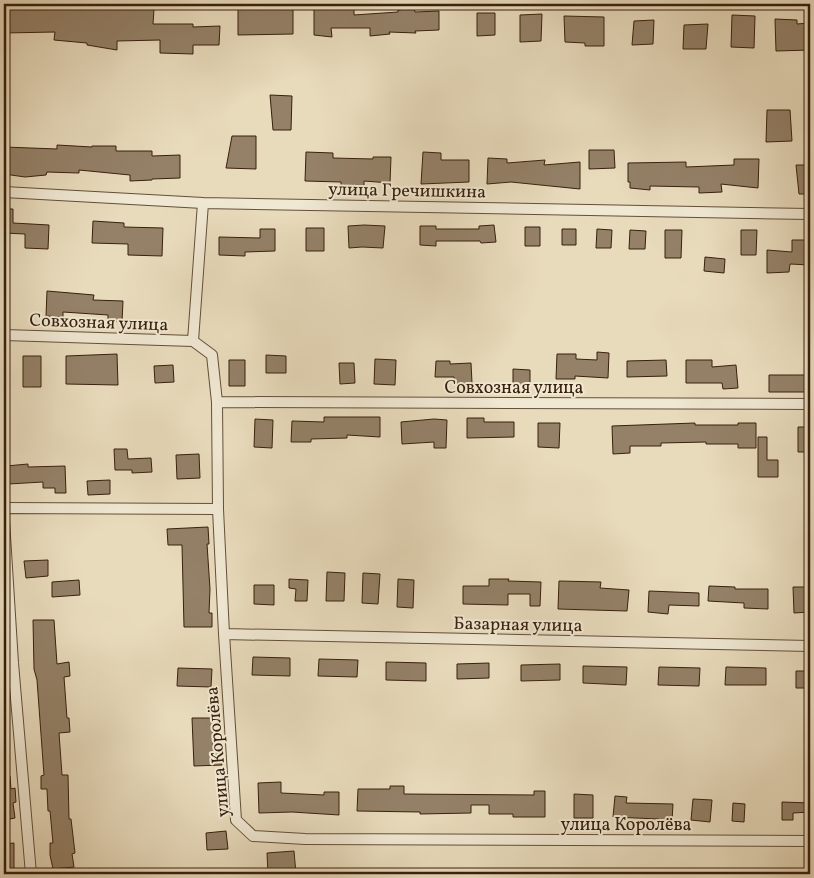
<svg xmlns="http://www.w3.org/2000/svg" width="814" height="878" viewBox="0 0 814 878" font-family="Vollkorn,serif">
  <style>
    .building { fill: #948168; stroke: #38200d }
    .lines { fill: none; stroke-linecap: round; stroke-linejoin: round }
    .street-casing { stroke: #644f39; stroke-width: 12 }
    .street { stroke: #f0e8d3; stroke-width: 10 }
    .labels { text-anchor: middle; stroke-width: 4; stroke-linejoin: round; paint-order: stroke }
    .street-label { font-size: 18px; fill: #38200d; stroke: #f0e8d3 }
  </style>
  <rect width="100%" height="100%" fill="#e8dbbc"/>
  <filter id="stains"><feTurbulence type="fractalNoise" baseFrequency=".004" numOctaves="4"/><feColorMatrix values="0 0 0 0 .2 0 0 0 0 .09 0 0 0 0 .02 0 0 0 .5 -.17"/></filter>
  <radialGradient id="worn" r=".72"><stop offset=".6" stop-color="#630" stop-opacity="0"/><stop offset="1" stop-color="#630" stop-opacity=".3"/></radialGradient>
  <path class="building" d="M4 4H88L154 9 153 24H193V27L220 26 219 45H193V54L160 53V40L117 41V50L87 45V43L54 40 55 32 4 33Z
    M272 4H293V34L238 35V6H272Z
    M314 7H354V15L398 12V10L414 8 415 12 439 11V30L415 31 416 33 389 32 390 34 370 36V28H331L332 37 314 35Z
    M477 13H495V35L477 36Z
    M542 14 541 41 520 42V15Z
    M732 15 755 16 754 48 731 47Z
    M564 16 604 17V46H585V43L565 42Z
    M775 19 797 20V24L810 23V50L776 51Z
    M654 20 653 44 632 45 634 21Z
    M708 24 706 49H683L684 25Z
    M270 95 292 96 291 130H273Z
    M767 110H790L792 141 766 142Z
    M232 136H256V169L226 168Z
    M57 145 92 147V146H116V151H152V156L180 155V178L152 179V180L130 181V175L79 170V173L47 172 46 175 25 177 4 174V147L57 149Z
    M589 150H614L615 168 589 169Z
    M306 152 333 153V158L373 159V157H391L390 183 364 181V187L341 186V182L305 181Z
    M423 152 441 153V160H469V182L421 184Z
    M488 158 507 159V163L545 160 544 165 580 162V189L511 182 487 184Z
    M734 159H759L758 188 721 184 722 192 699 193V187L650 186V190L630 188V182H628V163L686 162V167L734 165Z
    M796 165H810V194H799Z
    M4 209H13V223L49 225 48 249 25 248V234L4 233Z
    M93 221 124 223V227L163 228 162 256 128 255V244L92 243Z
    M364 225 385 226 383 248 362 247 349 248 348 226Z
    M494 225 496 242 481 243 480 241H436V246L420 245V226H436V229H479V226Z
    M525 227H540V246H525Z
    M306 228H324V251H306Z
    M260 229H275V251L245 252V256L219 255V237L260 238Z
    M562 229H576V245H562Z
    M597 229 612 230 611 248H596Z
    M630 230 646 231 645 249H629Z
    M665 230H682L681 258H665Z
    M741 230H757L756 255H741Z
    M792 240H810V265L790 264 789 272 767 273V250L792 252Z
    M705 257 725 259 724 273 704 271Z
    M47 291 94 295 93 300 123 301 122 322 108 321V315L63 312V317L46 316Z
    M597 352 609 353 608 378 575 376V379H556L557 354H576V359L597 360Z
    M117 354 118 385 66 384V356Z
    M266 355 286 356V373H266Z
    M23 356H41V387H23Z
    M375 359 396 360 395 385 374 384Z
    M229 360H245V386H229Z
    M666 360 667 376 627 377V361Z
    M686 360H712V367L736 365 738 388 723 389 722 383H686Z
    M436 361H450V364L471 363 472 383 454 384V377H435Z
    M339 363H354L355 383 340 384Z
    M173 365 174 382 155 383 154 366Z
    M513 369 530 370V386L513 385Z
    M769 375H810V392H769Z
    M324 417H380V437L347 435V438L311 439V442H291L292 421 324 422Z
    M467 418H484V422H514V437L467 438Z
    M255 419 273 420 272 448 254 447Z
    M434 419 447 420 446 448H434V442L402 444 401 422Z
    M538 423H560L559 448 538 447Z
    M695 423V425H738V423H756V448H738V444H706V442L661 443V446H630V453L613 454 612 426Z
    M798 427H810V452H798Z
    M758 437H767V460H778V477H758Z
    M114 449H127L128 459 151 458 152 472 132 473V470H115Z
    M199 454 200 478 177 479 176 455Z
    M28 464V467L65 466 66 493H55V488H43V482L8 484 6 466Z
    M110 480V494L88 495 87 481Z
    M208 527 209 544H207L210 589 209 613H212V627H184L182 545H168L167 529Z
    M48 560V576L26 578 24 561Z
    M327 572 345 573 344 601H326Z
    M363 573 380 574 378 604 362 603Z
    M289 579 308 580 307 601H295L296 589 289 588Z
    M398 579 414 580 413 608 397 607Z
    M489 579H509L508 581 541 582 540 606H530V594H508V605L463 604V586H489Z
    M79 580 80 595 52 597V582Z
    M559 581 601 582 600 588 629 590 627 611 558 609Z
    M254 585H274V605L254 604Z
    M709 586 735 587V589H768V609L744 608V603L708 601Z
    M793 587H810V612L794 613Z
    M649 591 699 593V606L669 605 668 614 648 612Z
    M33 620H54L57 664 69 662 70 676 64 677 67 718H69L70 732 59 733 62 775H68L69 819H71L75 853 72 854 74 867 53 869 50 855V843H53L50 811H48L47 789H41V776L44 775 37 680 34 669Z
    M253 657 290 658V676L252 675Z
    M319 659 358 660 357 677 318 676Z
    M386 662 426 663V681L386 680Z
    M489 663V678L457 679V664Z
    M560 664V680L521 681V665Z
    M583 666 627 667 626 685 583 683Z
    M659 667 700 668 699 686 658 685Z
    M726 667 766 668V685H725Z
    M178 668 212 669 211 687 177 686Z
    M796 671H810V688H796Z
    M192 718H213V750H221L222 765 194 766Z
    M4 776H10L11 789 15 788 16 802 13 803 15 818 4 820Z
    M281 782V793L324 795V792H339V815L292 812 259 813 258 783Z
    M390 786H404V794L534 795V791H545V817H513V814H489V805H471V813L420 814V812L357 811 358 789H390Z
    M574 794 593 795V818H574Z
    M615 796 627 797 626 803 673 804 672 821H659V819L613 817Z
    M693 799 712 800 710 822 691 820Z
    M782 802 810 803V812L793 813V820H782Z
    M733 803 745 804 744 822 732 821Z
    M226 831 228 849 207 850 206 833Z
    M14 843V874H4V844Z
    M294 851 296 874H268L267 853Z"/>
  <g class="lines">
    <g class="street-casing">
      <path id="street" d="M4 192 203 203 810 214
        M203 203 193 341 212 355 217 402 218 509 224 634 236 820 253 836 305 839 810 841
        M4 335 193 341
        M217 402 810 404
        M4 508 218 509
        M4 520 13 663 31 874
        M224 634 810 646"/>
    </g>
    <use href="#street" class="street"/>
  </g>
  <g class="labels">
    <g class="street-label">
      <text transform="translate(407 190) rotate(1)" y="6">улица Гречишкина</text>
      <text transform="translate(99 322) rotate(2)" y="6">Совхозная улица</text>
      <text x="514" y="393">Совхозная улица</text>
      <text transform="translate(518 624) rotate(1)" y="6">Базарная улица</text>
      <text transform="translate(217 752) rotate(-95)" y="6">улица Королёва</text>
      <text x="626" y="830">улица Королёва</text>
    </g>
  </g>
  <rect width="814" height="878" fill="none" stroke="#e8dbbc" stroke-width="20"/>
  <rect x="5" y="5" width="804" height="868" fill="none" stroke="#38200d" stroke-width="2.5"/>
  <rect x="10" y="10" width="794" height="858" fill="none" stroke="#38200d"/>
  <rect width="100%" height="100%" filter="url(#stains)"/>
  <rect width="100%" height="100%" fill="url(#worn)"/>
</svg>
